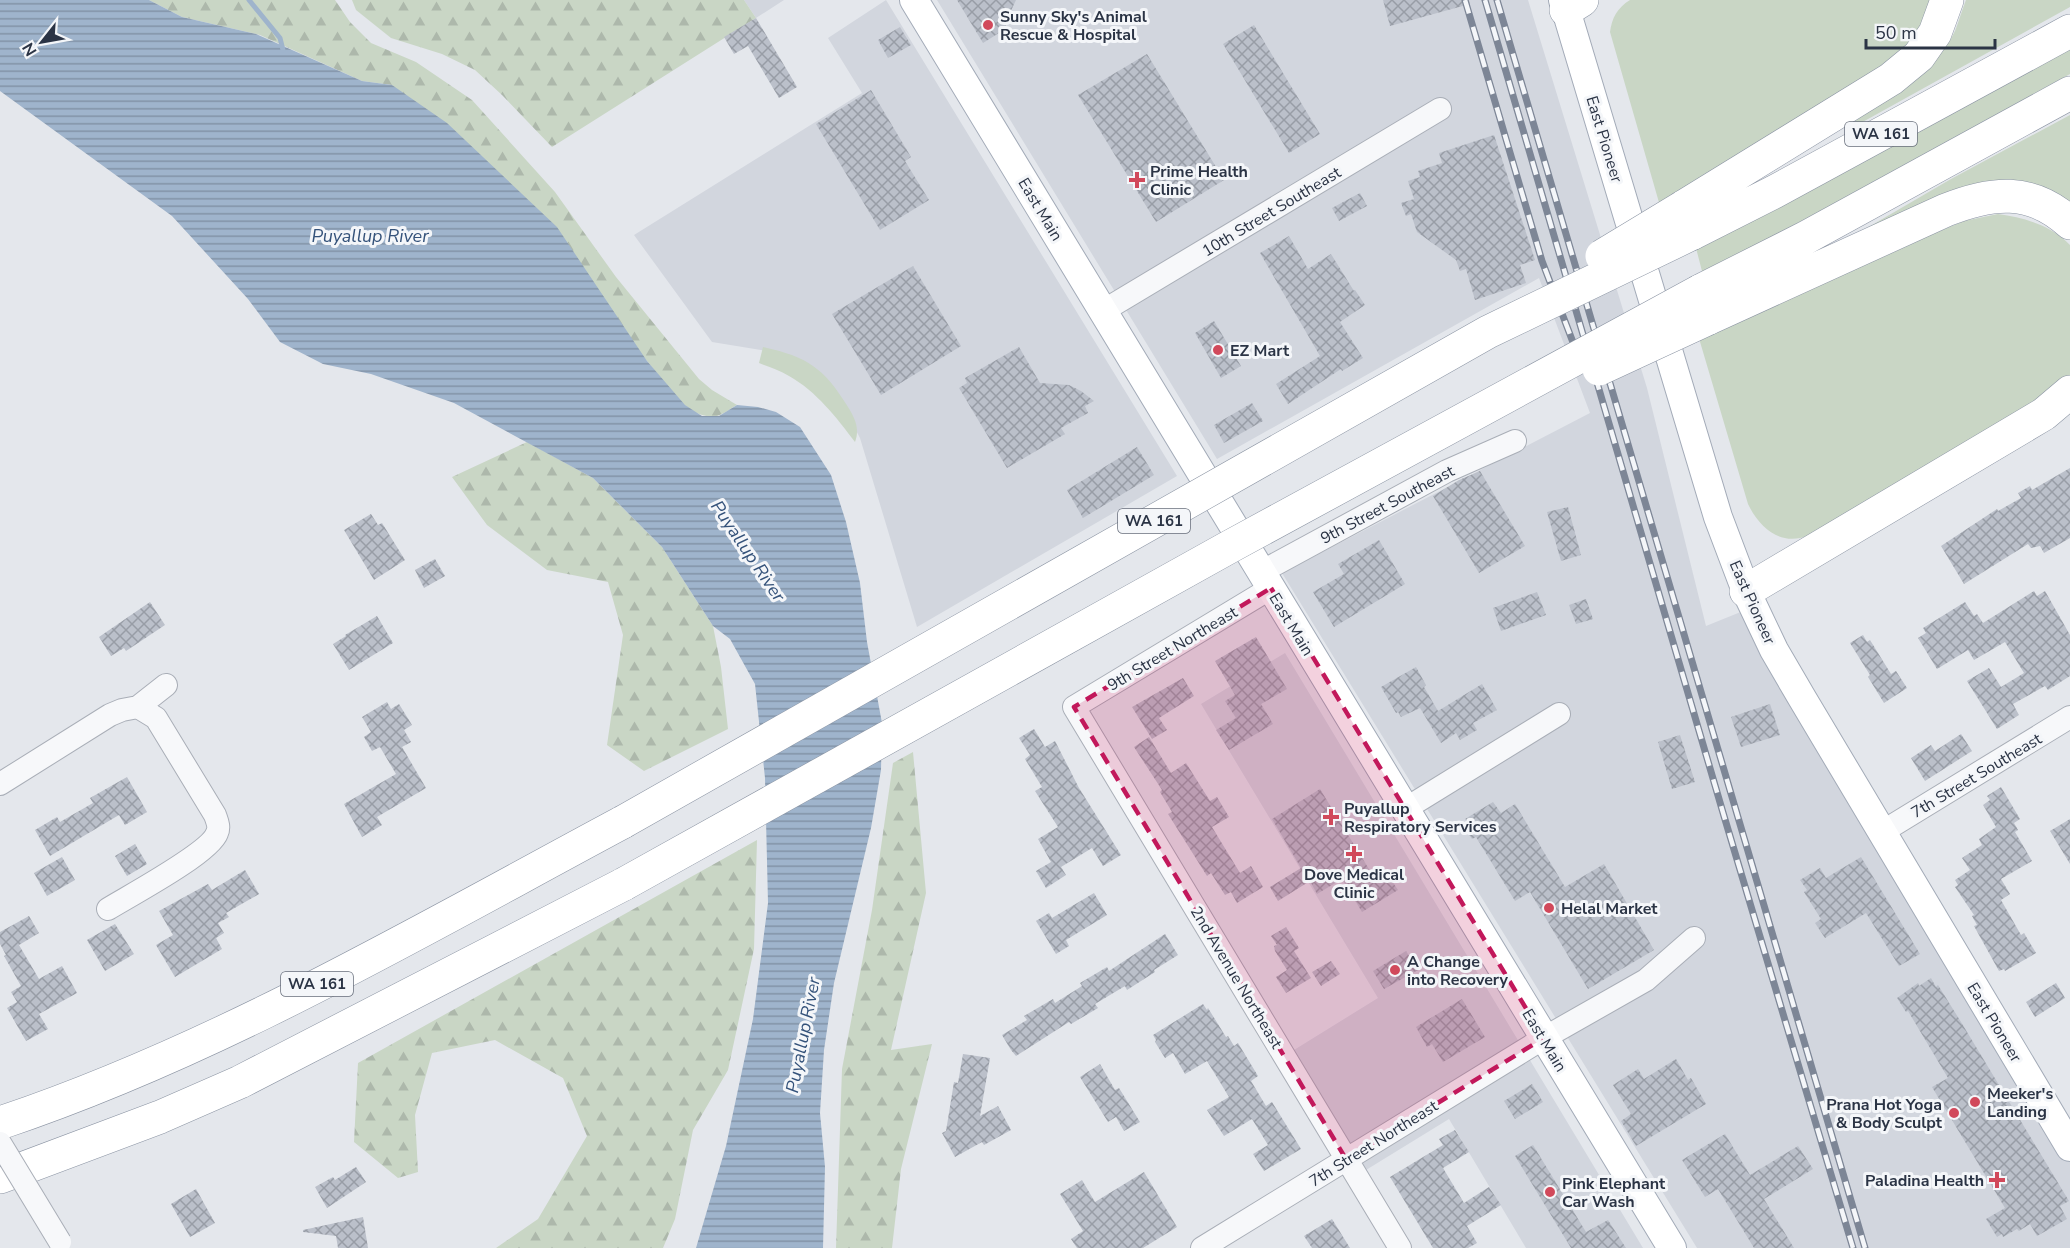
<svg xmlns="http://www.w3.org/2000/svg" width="2070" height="1248" viewBox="0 0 2070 1248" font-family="'Nunito Sans',sans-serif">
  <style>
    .built { fill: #d2d6de }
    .grass { fill: #c9d6c5 }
    .forest { fill: url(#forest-firs) }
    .water { fill: url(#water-rules) }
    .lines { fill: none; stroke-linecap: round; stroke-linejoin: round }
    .stream { stroke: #9fb4cc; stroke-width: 5 }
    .building { fill: url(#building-cross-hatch) }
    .minor-casing { stroke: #a9aeb7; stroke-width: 24 }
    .major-casing { stroke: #a3abb8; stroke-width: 30 }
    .highway-casing { stroke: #8b94a3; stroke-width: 34 }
    .minor { stroke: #f7f8fa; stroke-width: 22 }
    .major { stroke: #fff; stroke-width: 28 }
    .highway { stroke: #fff; stroke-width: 33 }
    .rail-casing { stroke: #7d8696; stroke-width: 7 }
    .rail { stroke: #f4f6f9; stroke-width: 4.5; stroke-dasharray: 14; stroke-linecap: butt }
    .minor-bridge-casing { stroke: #a9aeb7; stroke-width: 24; stroke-linecap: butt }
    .highway-bridge-casing { stroke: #8b94a3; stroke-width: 34; stroke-linecap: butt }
    .minor-bridge { stroke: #f7f8fa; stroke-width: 22 }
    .highway-bridge { stroke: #fff; stroke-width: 33 }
    .marked { fill: #c2185b; fill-opacity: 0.2; stroke: #c2185b; stroke-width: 4.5; stroke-dasharray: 12 8; stroke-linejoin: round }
    .poi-dot { fill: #d1495b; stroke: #f4f6f9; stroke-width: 2 }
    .labels { text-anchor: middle; stroke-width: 6; stroke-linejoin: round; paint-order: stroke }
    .shield { fill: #f4f6f9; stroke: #676e7b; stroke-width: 1.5 }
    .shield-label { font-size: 15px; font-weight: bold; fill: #2b3445 }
    .poi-label { font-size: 16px; font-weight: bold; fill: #2b3445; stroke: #f4f6f9; text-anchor: start }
    .street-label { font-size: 16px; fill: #2b3445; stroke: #f4f6f9 }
    .water-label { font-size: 18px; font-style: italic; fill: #34527a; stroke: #f4f6f9 }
  </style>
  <defs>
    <pattern id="forest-firs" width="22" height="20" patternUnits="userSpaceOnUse" patternTransform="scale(1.5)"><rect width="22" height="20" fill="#c9d6c5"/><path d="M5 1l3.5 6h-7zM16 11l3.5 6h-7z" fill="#adb8ab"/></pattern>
    <pattern id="water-rules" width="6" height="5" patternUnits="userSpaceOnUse" patternTransform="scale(1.5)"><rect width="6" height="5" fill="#9fb4cc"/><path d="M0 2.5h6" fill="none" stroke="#8293a7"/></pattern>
    <pattern id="building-cross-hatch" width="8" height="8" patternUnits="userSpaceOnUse" patternTransform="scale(1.5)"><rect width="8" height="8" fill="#bbc0ca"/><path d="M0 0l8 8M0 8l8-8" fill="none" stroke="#989da6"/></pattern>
  </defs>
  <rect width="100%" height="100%" fill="#e4e7ec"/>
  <path class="built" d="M744 0H784L756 18Z
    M886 0 1177 476 917 627 860 438 833 387 773 352 712 342 634 235 862 93 828 38Z
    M937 0H1528L1647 388 1706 626 1753 607 2070 1147V1248H1697L1282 573 1590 413 1539 278 1217 459Z
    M1285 653 1643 1248H1526L1449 1119 1366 1170 1294 1050 1378 998 1201 704Z"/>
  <path class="grass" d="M1630 0H1933L1920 34 1897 56 1660 206 1610 32C1612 18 1617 8 1630 0Z
    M1966 0H2070V7L1850 129 1855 121C1889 98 1937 70 1955 31 1959 21 1962 10 1966 0Z
    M2070 49V74L1703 275 1696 248Z
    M2070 115V204L2057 196 1848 239 1951 179Z
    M1998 214C2025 218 2051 225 2070 245V376L2046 396 1809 535C1782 547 1760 529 1748 504L1698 335 1776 305 1935 233 1964 221Z
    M763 347C808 357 824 368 848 407 855 418 860 429 855 442 837 418 816 391 789 376 780 370 769 367 759 363Z"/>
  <path class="forest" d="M149 0H335L350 22 371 43 416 62 472 100 555 192 616 277 699 379 712 390 737 405C731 408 724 414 717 416 686 421 664 381 647 361L392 85 362 81 260 35 182 17Z
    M352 0H744L756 18 552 147 502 95 475 70 442 54 391 38 356 10Z
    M527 442 593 478 662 547 713 626 721 667 728 729 644 771 607 745 623 635 608 582 547 570 487 525 452 477Z
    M913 752 926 893 891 1050 932 1044 901 1169 892 1248H836L842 1069 872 910 893 763Z
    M757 840 754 949 728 1070 693 1130 675 1219 663 1248H496L538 1219 587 1136 563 1078 495 1040 432 1053 415 1115 418 1172 398 1178 354 1142 358 1063Z"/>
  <path class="water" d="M0 0H149L182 17 256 34 362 81 392 85 447 123 557 227 647 361 685 405 702 416H719L737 405 758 407 776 412 800 427 831 475 846 522 860 583 867 642 882 723 881 770 871 828 834 983 824 1050 820 1113 825 1167 823 1248H696L726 1146 753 1019 768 903 765 778 755 684 730 639 713 626 662 547 593 478 454 403 371 374 323 364 280 342 248 299 172 216 0 91Z"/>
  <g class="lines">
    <path class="stream" d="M249 0 280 38 283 50"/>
  </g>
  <path class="building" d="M957 0H1016L1008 17 1003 21 1007 28 983 43Z
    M1383 0H1469L1470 4 1390 26Z
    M756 18 797 87 779 98 748 46 734 54 724 37Z
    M1254 25 1320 134 1289 153 1223 44Z
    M900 27 911 45 888 58 878 40Z
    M1147 54 1224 180 1156 222 1078 95Z
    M871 90 911 157 905 161 929 200 880 230 816 124Z
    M1494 135 1535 260 1520 265 1526 283 1475 300 1466 269 1460 271 1456 260 1417 232 1411 214 1406 216 1401 203 1414 199 1408 181 1420 177 1418 171 1442 163 1439 153Z
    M1360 193 1367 206 1339 221 1332 208Z
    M1289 236 1308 269 1331 254 1354 291 1355 290 1365 305 1340 322 1363 358 1342 371 1341 369 1288 404 1276 384 1320 356 1260 253Z
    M913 266 961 346 881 395 832 314Z
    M1214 321 1241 366 1221 378 1195 333Z
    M1019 347 1040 383 1069 385 1081 391 1094 401 1085 406 1088 413 1061 428 1065 434 1007 468 959 388 967 383 965 378Z
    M1252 403 1263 421 1224 443 1214 425Z
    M1137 447 1154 475 1083 518 1067 490Z
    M2070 468V538L2044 553 2040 546 2031 548 2028 544 1964 584 1941 546 1997 509 1998 511 2021 498 2018 493 2030 486 2032 490Z
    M1480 471 1525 546 1479 573 1433 496 1459 480Z
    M1568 507 1581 555 1561 561 1547 512Z
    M371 514 378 525 382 523 405 560 374 580 344 530Z
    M1379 540 1405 584 1334 627 1313 592 1344 574 1338 564Z
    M435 559 445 576 424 588 415 570Z
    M2034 591 2037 596 2045 591 2070 635V676L2048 690 2045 686 2013 704 2019 715 1997 729 1967 681 1989 668 2001 687 2024 673 2005 642 1974 660 1968 650 1937 669 1918 638 1926 633 1923 628 1965 602 1974 616 1977 614 1983 623Z
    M1537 592 1546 615 1501 631 1493 608Z
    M1586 599 1593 619 1576 624 1569 605Z
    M150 602 165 625 126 651 124 648 111 656 99 637Z
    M377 616 393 643 349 670 333 644 346 636 345 635Z
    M1863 635 1867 642 1870 640 1891 674 1896 671 1907 688 1884 703 1868 677 1870 675 1850 643Z
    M1256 637 1287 689 1261 704 1273 724 1229 750 1216 730 1236 718 1225 701 1235 695 1215 661Z
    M1416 667 1426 685 1424 687 1438 711 1482 684 1497 710 1473 723 1477 730 1460 740 1456 733 1441 743 1420 708 1401 717 1398 712 1396 713 1381 687Z
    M1183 678 1194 696 1159 718 1167 730 1152 739 1132 707Z
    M387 702 391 709 399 704 412 725 404 730 411 742 402 747 426 788 377 817 382 825 362 837 344 804 396 774 380 747 372 751 364 737 371 732 362 717Z
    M1770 704 1780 735 1741 747 1731 717Z
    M1034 729 1045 747 1055 741 1079 788 1121 855 1103 866 1092 848 1061 867 1066 875 1046 888 1036 871 1051 862 1038 839 1058 827 1035 791 1042 787 1025 759 1030 755 1019 738Z
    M1961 734 1972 751 1925 781 1911 758 1931 745 1935 751Z
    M1680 735 1695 782 1672 789 1658 742Z
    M1149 737 1171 773 1186 763 1210 801 1217 797 1229 817 1212 827 1240 873 1251 866 1263 887 1237 903 1231 892 1225 895 1211 873 1207 876 1168 814 1172 812 1160 792 1162 790 1134 747Z
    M127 777 147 812 125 825 119 815 50 856 35 830 57 817 60 822 93 803 90 798Z
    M2001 787 2020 819 2014 823 2018 830 2015 832 2032 861 2001 879 2010 894 2001 900 2021 935 2024 933 2036 953 2005 971 2004 969 1999 971 1974 926 1977 925 1972 916 1974 915 1955 887 1958 885 1955 880 1970 870 1962 858 1982 845 1979 839 1996 827 1983 805 1990 800 1987 796Z
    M1320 789 1375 879 1386 872 1398 890 1362 912 1342 879 1317 894 1310 881 1278 901 1270 887 1301 868 1272 819Z
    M1493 802 1501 813 1515 804 1565 887 1604 864 1654 950 1588 989 1530 892 1515 901 1476 837 1472 839 1462 824 1467 822 1465 819Z
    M2070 819V864L2050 831Z
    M135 844 147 864 127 876 115 856Z
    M62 857 75 880 47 896 34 873Z
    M1861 857 1920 954 1899 966 1866 913 1825 938 1815 923 1821 919 1804 892 1807 890 1800 880 1820 868 1826 878Z
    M245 870 259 894 226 913 229 917 218 923 224 933 216 938 222 949 175 977 156 945 173 935 159 911 208 884 212 890Z
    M1094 893 1107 915 1066 940 1069 946 1056 954 1036 921 1049 913 1052 918Z
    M29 916 39 933 19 945 39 979 62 966 77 993 39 1014 48 1029 26 1041 7 1008 17 1002 11 992 21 986 4 956 6 955 0 944V932Z
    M115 924 134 954 105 971 87 940Z
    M1286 927 1299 948 1294 951 1311 978 1286 993 1276 977 1287 970 1275 951 1274 946 1277 945 1271 936Z
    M1165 934 1178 955 1154 970 1155 972 1127 990 1125 986 1095 1004 1098 1008 1071 1024 1069 1022 1016 1056 1011 1050 1002 1035 1027 1020 1024 1016 1053 999 1055 1003 1082 986 1080 983 1107 967 1109 971Z
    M1406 951 1418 970 1384 989 1373 971Z
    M1331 961 1340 974 1321 986 1312 972Z
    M1931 978 1936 987 1938 985 1961 1022 2069 1201 2060 1206 2067 1219 2037 1236 2030 1224 2019 1231 2017 1229 2003 1237 2002 1234 1997 1237 1986 1219 2005 1208 1932 1087 1948 1078 1908 1011 1906 1012 1897 998 1918 983 1919 986Z
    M2056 983 2065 998 2035 1017 2026 1002Z
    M1462 999 1485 1037 1443 1062 1432 1044 1427 1047 1416 1027Z
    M1203 1004 1207 1010 1208 1008 1226 1037 1228 1036 1234 1046 1238 1043 1258 1076 1251 1081 1266 1106 1272 1102 1301 1149 1264 1171 1253 1154 1268 1145 1252 1119 1224 1136 1207 1110 1229 1097 1207 1061 1185 1074 1173 1053 1165 1058 1155 1042 1156 1040 1153 1035Z
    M963 1054 990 1058 980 1116 998 1106 1011 1130 984 1145 982 1142 955 1157 942 1133 946 1131 954 1082 958 1083Z
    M1676 1059 1688 1080 1691 1078 1706 1104 1636 1146 1621 1121 1631 1114 1613 1085 1638 1069 1644 1079Z
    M1100 1064 1115 1090 1119 1088 1140 1122 1124 1131 1116 1117 1108 1122 1080 1077Z
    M1532 1084 1543 1102 1515 1119 1504 1101Z
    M1455 1130 1469 1152 1443 1168 1464 1203 1489 1187 1501 1205 1467 1226 1477 1243 1468 1248H1433L1390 1177 1443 1145 1439 1139Z
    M1725 1134 1750 1175 1798 1146 1813 1169 1764 1199 1794 1248H1754L1718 1189 1705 1197 1682 1160Z
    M1533 1145 1586 1232 1608 1220 1626 1248H1571L1515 1156Z
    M356 1167 366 1182 327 1208 315 1187 333 1177 335 1180Z
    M1144 1172 1177 1227 1143 1248H1077L1071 1239 1083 1231 1060 1194 1082 1180 1095 1202Z
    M196 1189 215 1223 190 1237 171 1204Z
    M363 1217 368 1248H338L336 1236 303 1232V1230Z
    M1332 1219 1350 1248H1312L1304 1236Z"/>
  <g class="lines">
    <g class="minor-casing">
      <path id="minor" d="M1103 311 1440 109
        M1261 572 1447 471 1515 441
        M1271 588 1074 707 1400 1248
        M138 707 166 685
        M0 784 110 715 122 710 138 707 156 718 215 815C217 821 220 827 217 833 210 853 129 896 108 909
        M1405 809 1559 714
        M1882 832 2070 717
        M1202 1248 1544 1038 1646 980 1694 938"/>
    </g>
    <g class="major-casing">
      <path id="major" d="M914 0 1672 1248
        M1563 0 1718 517 1746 591 1774 650 1802 698 2070 1147"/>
    </g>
    <g class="highway-casing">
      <path id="highway" d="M1566 10 1582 0
        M1683 207 1891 79 1919 56 1935 33 1947 0
        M1691 234 1774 192 2070 31
        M1700 291 1807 237 2070 93
        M1707 319 1946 210C1991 192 2031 187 2070 223
        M1746 591 2044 414 2070 392
        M0 1123C218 1050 421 930 623 822
        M0 1177 160 1117 240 1082 624 884"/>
    </g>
    <use href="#minor" class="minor"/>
    <use href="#major" class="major"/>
    <use href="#highway" class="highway"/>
    <g class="rail-casing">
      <path id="rail" d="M1465 0 1542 261 1582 366
        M1485 0 1724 816 1853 1248
        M1497 0 1865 1248"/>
    </g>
    <use href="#rail" class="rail"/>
    <g class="minor-bridge-casing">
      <path id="minor-bridge" d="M0 1143 60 1242"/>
    </g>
    <g class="highway-bridge-casing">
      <path id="highway-bridge" d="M1602 256 1683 207
        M1599 369 1707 319
        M623 822 1488 332 1691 234
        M624 884 1231 546 1700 291"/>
    </g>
    <use href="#minor-bridge" class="minor-bridge"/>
    <use href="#highway-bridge" class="highway-bridge"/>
  </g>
  <path class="marked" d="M1271 588 1544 1038 1346 1159 1074 707Z"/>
  <g class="poi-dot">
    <circle cx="988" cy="25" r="6"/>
    <path d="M1134 171h6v6h6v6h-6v6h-6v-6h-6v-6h6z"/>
    <circle cx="1218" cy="350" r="6"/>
    <path d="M1328 808h6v6h6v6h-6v6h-6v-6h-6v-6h6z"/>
    <path d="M1351 845h6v6h6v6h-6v6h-6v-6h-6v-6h6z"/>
    <circle cx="1549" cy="908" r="6"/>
    <circle cx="1395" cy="970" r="6"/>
    <circle cx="1975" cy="1102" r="6"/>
    <circle cx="1954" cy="1113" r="6"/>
    <path d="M1994 1171h6v6h6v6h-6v6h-6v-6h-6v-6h6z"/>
    <circle cx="1550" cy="1192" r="6"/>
  </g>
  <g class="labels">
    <g class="shield">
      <rect x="1845" y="122" width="72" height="24" rx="4.5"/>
      <rect x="1118" y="509" width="72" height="24" rx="4.5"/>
      <rect x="281" y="972" width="72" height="24" rx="4.5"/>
    </g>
    <g class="shield-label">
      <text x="1881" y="139">WA 161</text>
      <text x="1154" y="526">WA 161</text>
      <text x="317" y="989">WA 161</text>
    </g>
    <g class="poi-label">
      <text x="1000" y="22">Sunny Sky's Animal<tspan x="1000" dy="18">Rescue &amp; Hospital</tspan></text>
      <text x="1150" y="177">Prime Health<tspan x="1150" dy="18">Clinic</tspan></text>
      <text x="1230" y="356">EZ Mart</text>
      <text x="1344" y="814">Puyallup<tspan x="1344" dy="18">Respiratory Services</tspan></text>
      <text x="1354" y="880" text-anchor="middle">Dove Medical<tspan x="1354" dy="18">Clinic</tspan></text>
      <text x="1561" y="914">Helal Market</text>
      <text x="1407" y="967">A Change<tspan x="1407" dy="18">into Recovery</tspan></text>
      <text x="1987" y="1099">Meeker's<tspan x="1987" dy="18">Landing</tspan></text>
      <text x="1942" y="1110" text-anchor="end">Prana Hot Yoga<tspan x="1942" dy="18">&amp; Body Sculpt</tspan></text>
      <text x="1984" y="1186" text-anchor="end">Paladina Health</text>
      <text x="1562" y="1189">Pink Elephant<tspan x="1562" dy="18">Car Wash</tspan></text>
    </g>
    <g class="street-label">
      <text transform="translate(1605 139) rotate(73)" y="6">East Pioneer</text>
      <text transform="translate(1041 209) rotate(59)" y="6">East Main</text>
      <text transform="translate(1271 211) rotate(-31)" y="6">10th Street Southeast</text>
      <text transform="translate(1387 504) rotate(-28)" y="6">9th Street Southeast</text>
      <text transform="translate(1753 602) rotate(66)" y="6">East Pioneer</text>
      <text transform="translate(1292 624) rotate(59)" y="6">East Main</text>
      <text transform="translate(1172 648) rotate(-31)" y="6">9th Street Northeast</text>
      <text transform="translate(1976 775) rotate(-31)" y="6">7th Street Southeast</text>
      <text transform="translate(1237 977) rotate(59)" y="6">2nd Avenue Northeast</text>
      <text transform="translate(1995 1022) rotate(59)" y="6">East Pioneer</text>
      <text transform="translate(1545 1040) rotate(59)" y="6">East Main</text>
      <text transform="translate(1373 1143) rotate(-32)" y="6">7th Street Northeast</text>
    </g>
    <g class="water-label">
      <text x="370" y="242">Puyallup River</text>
      <text transform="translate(748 551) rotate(56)" y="6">Puyallup River</text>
      <text transform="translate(803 1035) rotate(-79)" y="6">Puyallup River</text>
    </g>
  </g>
  <g transform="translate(42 42) rotate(239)" stroke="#f4f6f9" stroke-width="4.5" paint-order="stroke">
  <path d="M0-4.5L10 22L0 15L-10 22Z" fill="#2b3445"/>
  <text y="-9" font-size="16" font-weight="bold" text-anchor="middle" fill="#2b3445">N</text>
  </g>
  <path d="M1866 39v9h129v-9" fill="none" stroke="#2b3445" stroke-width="3"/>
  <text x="1875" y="39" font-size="18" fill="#2b3445" stroke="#f4f6f9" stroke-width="4.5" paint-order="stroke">50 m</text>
</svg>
